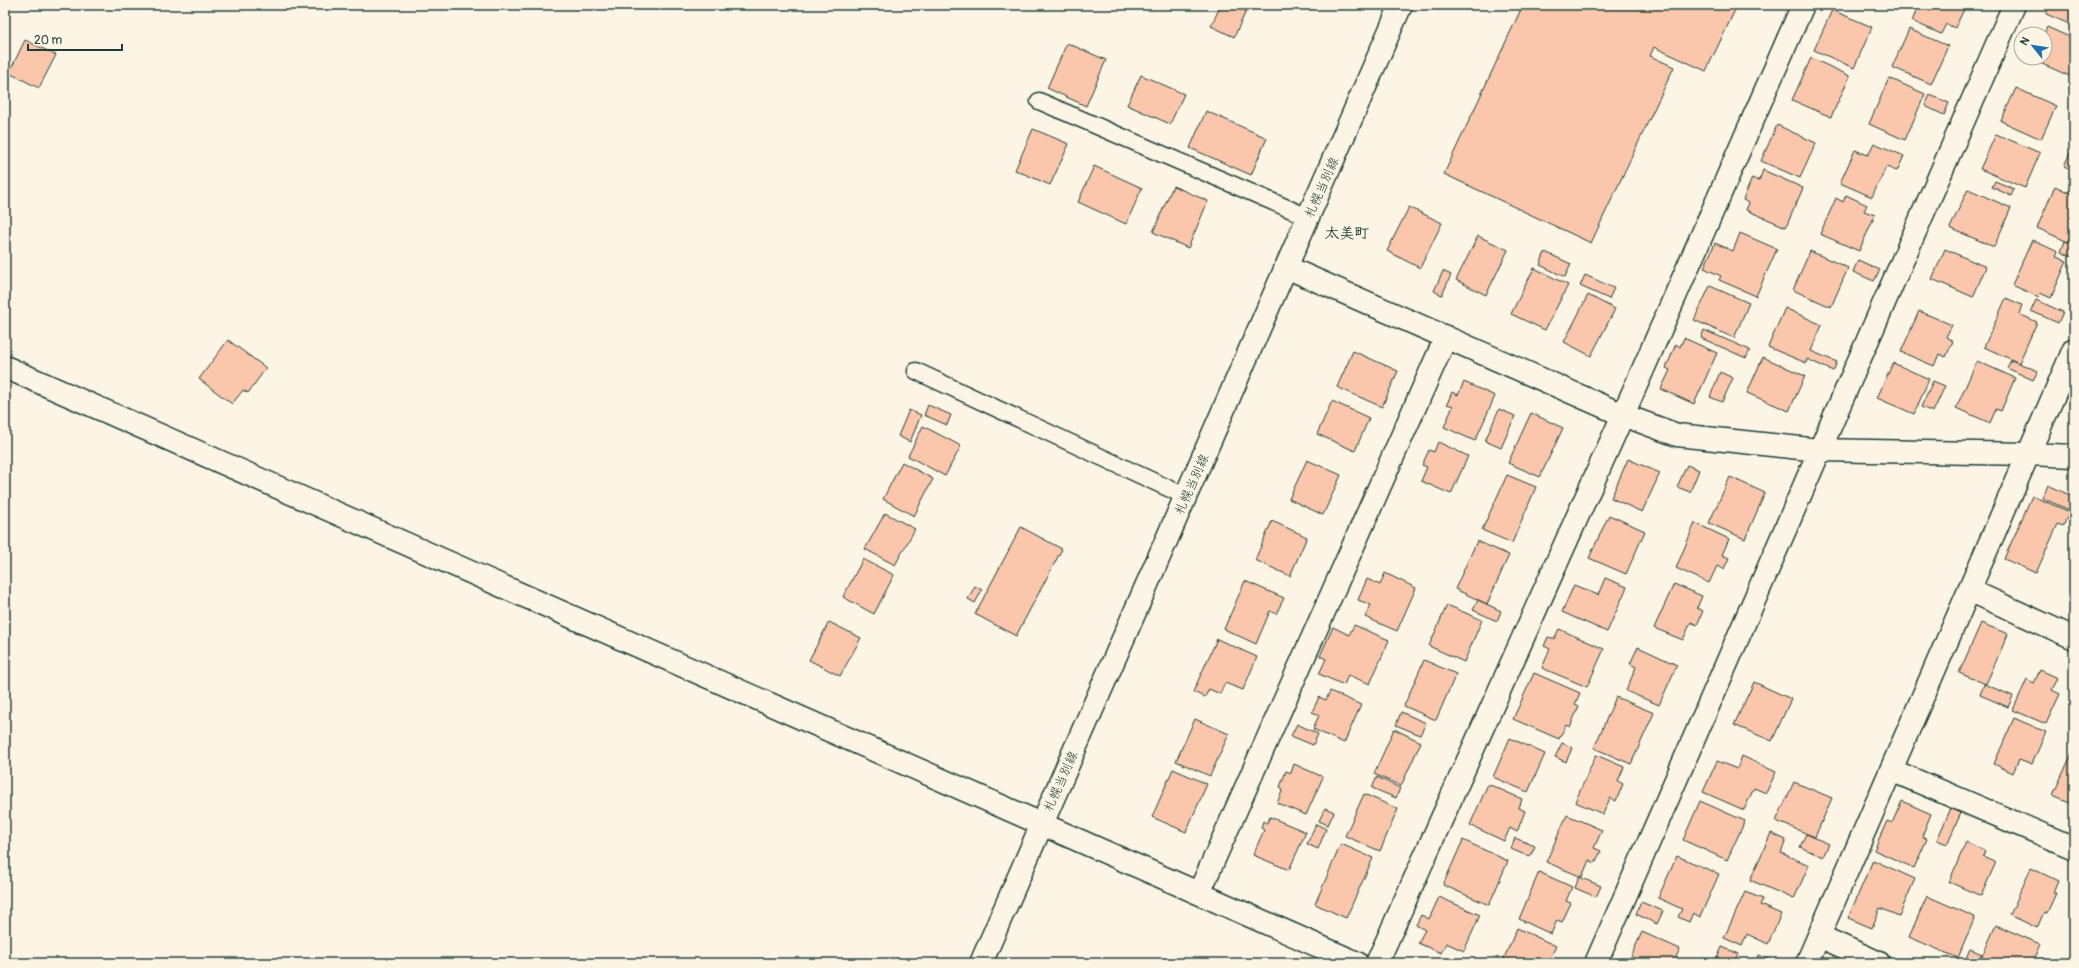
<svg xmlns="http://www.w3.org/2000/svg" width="2079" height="968" viewBox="0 0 2079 968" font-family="Pangolin,'Klee One',sans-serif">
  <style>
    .building { fill: #fbc7ac; stroke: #1f3d34 }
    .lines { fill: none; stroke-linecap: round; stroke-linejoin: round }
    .lane-casing { stroke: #1f3d34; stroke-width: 19 }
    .street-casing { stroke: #1f3d34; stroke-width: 25 }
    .primary-casing { stroke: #1f3d34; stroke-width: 25 }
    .lane { stroke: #fcf5e5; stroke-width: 16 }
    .street { stroke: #fcf5e5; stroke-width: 22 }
    .primary { stroke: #fcf5e5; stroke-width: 22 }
    .labels { text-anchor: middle; stroke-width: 3.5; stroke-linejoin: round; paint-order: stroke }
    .street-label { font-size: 13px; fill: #1f3d34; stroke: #fcf5e5 }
    .quarter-label { font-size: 15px; font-weight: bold; fill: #1f3d34; stroke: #fcf5e5 }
  </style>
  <rect width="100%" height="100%" fill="#fcf5e5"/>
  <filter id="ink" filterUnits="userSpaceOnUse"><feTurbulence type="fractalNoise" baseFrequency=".025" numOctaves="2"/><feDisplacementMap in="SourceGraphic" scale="8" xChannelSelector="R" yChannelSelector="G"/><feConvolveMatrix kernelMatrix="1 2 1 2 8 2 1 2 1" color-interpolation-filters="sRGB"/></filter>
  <g filter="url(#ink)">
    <path class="building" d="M1221 5H1238L1247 9 1234 37 1211 26Z
      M1523 5H1724L1735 10 1706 71 1654 47 1650 56 1674 67 1591 243 1444 174Z
      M1919 5H1966L1955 28 1946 24 1941 34 1912 21Z
      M2050 5H2074V26L2046 14Z
      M1832 10 1872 27 1854 68 1814 50Z
      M2047 27 2074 39V78L2033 60V58H2045L2044 34Z
      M1909 29 1948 46 1931 84 1892 67Z
      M25 40 56 55 39 88 9 73Z
      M1067 43 1106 60 1086 106 1047 88Z
      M1811 58 1850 76 1831 117 1792 100Z
      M1141 75 1184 94 1170 124 1127 105Z
      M1889 78 1925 94 1905 140 1869 124Z
      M2016 88 2056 106 2041 139 2001 121Z
      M1930 95 1949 103 1944 115 1925 106Z
      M1206 111 1267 138 1251 175 1190 148Z
      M1777 125 1816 143 1800 178 1761 161Z
      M1033 129 1069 144 1050 185 1015 170Z
      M1996 134 2040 153 2025 188 1980 169Z
      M1874 143 1904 156 1897 171 1886 167 1872 197 1840 183 1855 150 1868 155Z
      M2074 144V171L2064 166Z
      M1094 166 1142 188 1126 224 1078 202Z
      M1763 170 1803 188 1786 227 1746 210 1749 203 1743 200 1752 178 1759 181Z
      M1995 181 2014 189 2011 196 1992 187Z
      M1173 186 1208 201 1188 248 1153 232Z
      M2055 186 2074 195V234L2072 233 2068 242 2037 228Z
      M1968 189 2011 208 1994 247 1950 228Z
      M1846 195 1867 205 1864 211 1875 215 1859 251 1820 234 1836 198 1843 202Z
      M1409 207 1442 223 1420 268 1387 251Z
      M1740 233 1777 249 1756 296 1719 280 1721 276 1704 268 1715 243 1733 251Z
      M1478 236 1508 250 1486 295 1456 280Z
      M2032 240 2058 252 2056 257 2067 261 2051 298 2040 293 2039 297 2012 285Z
      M2065 241 2074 245V258L2061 252Z
      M1945 249 1986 267 1973 297 1932 279Z
      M1810 251 1848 268 1831 307 1793 290Z
      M1545 252 1571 264 1565 277 1540 265Z
      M1858 260 1880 270 1874 281 1853 272Z
      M1534 268 1568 285 1545 330 1511 314Z
      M1443 271 1451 275 1442 295 1434 291Z
      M1585 275 1614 288 1609 299 1580 286Z
      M1710 286 1749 303 1734 338 1694 320Z
      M1588 295 1615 309 1591 356 1564 342Z
      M2006 298 2022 305 2019 314 2037 322 2019 363 1984 347Z
      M2036 300 2063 312 2058 323 2031 311Z
      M1785 308 1822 325 1811 351 1837 362 1833 371 1807 359 1806 363 1768 347Z
      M1919 311 1952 325 1946 337 1953 341 1946 357 1939 354 1934 366 1901 352Z
      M1704 330 1750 350 1746 358 1701 338Z
      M1684 338 1717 353 1694 404 1661 389 1670 370 1666 368 1676 344 1680 347Z
      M228 340 266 368 248 393 243 390 232 404 199 379Z
      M1353 351 1398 371 1382 407 1337 387Z
      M1763 357 1805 376 1789 411 1747 393Z
      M2011 360 2038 371 2033 380 2007 368Z
      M1977 361 2015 378 2001 411 1996 409 1990 423 1956 408Z
      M1893 363 1929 379 1914 414 1877 398Z
      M1720 372 1733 378 1722 402 1710 397Z
      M1933 381 1945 386 1933 412 1921 407Z
      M1464 382 1495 396 1475 441 1444 427 1453 406 1447 404 1452 392 1458 395Z
      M1332 401 1369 418 1355 451 1317 434Z
      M928 405 951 415 947 425 924 415Z
      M1499 409 1515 416 1501 448 1485 441Z
      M909 410 921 415 910 442 898 436Z
      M1531 413 1563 428 1540 477 1508 463Z
      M923 426 961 446 945 476 908 456Z
      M1438 442 1468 456 1451 494 1421 481 1427 467 1422 465 1429 450 1434 452Z
      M1628 459 1660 473 1642 512 1611 498Z
      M1307 460 1341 475 1323 515 1289 499Z
      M902 462 933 479 914 516 883 499Z
      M1687 465 1699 470 1690 492 1677 487Z
      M1507 475 1536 487 1512 543 1482 530Z
      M1730 477 1765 493 1745 539 1709 523Z
      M2048 485 2074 497V512L2042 498Z
      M2032 496 2070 512 2063 526 2058 524 2036 573 2004 559Z
      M885 513 915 529 895 565 865 549Z
      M1609 515 1645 531 1626 574 1589 558Z
      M1272 521 1307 537 1290 576 1255 560Z
      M1695 523 1729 539 1722 555 1729 558 1724 569 1717 566 1709 583 1676 568Z
      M1021 527 1062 549 1016 636 975 614Z
      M1477 541 1509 555 1487 604 1455 589Z
      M863 559 894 575 874 614 843 597Z
      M1385 573 1416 588 1397 631 1365 617 1371 605 1358 600 1367 579 1380 585Z
      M1605 578 1627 587 1607 632 1562 612 1574 585 1598 595Z
      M1245 581 1284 598 1276 614 1270 611 1256 644 1224 629Z
      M1674 584 1702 596 1697 608 1703 611 1697 625 1691 622 1683 640 1654 628Z
      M975 586 982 590 975 603 968 599Z
      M1478 600 1501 611 1497 621 1473 610Z
      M1447 605 1482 620 1464 662 1429 646Z
      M829 622 861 638 840 676 809 660Z
      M1981 623 2008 634 1986 684 1959 673Z
      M1354 625 1389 640 1370 684 1348 675 1344 685 1319 674 1326 659 1320 656 1333 627 1349 635Z
      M1559 629 1604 649 1587 687 1542 668 1550 649 1544 646 1548 637 1554 639Z
      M1217 639 1257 657 1243 690 1225 683 1220 694 1209 689 1205 697 1193 692Z
      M1638 647 1677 665 1659 705 1626 691 1636 667 1630 664Z
      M1424 660 1456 674 1436 720 1404 706Z
      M2040 670 2058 678 2052 690 2060 694 2046 724 2013 710 2027 679 2034 683Z
      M1534 673 1580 693 1575 704 1579 706 1570 727 1566 725 1559 739 1513 719Z
      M1754 682 1791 699 1772 741 1734 725Z
      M1984 684 2013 696 2008 707 1980 695Z
      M1330 691 1361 705 1344 743 1313 729 1319 715 1312 712 1319 697 1326 700Z
      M1616 697 1654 713 1631 764 1594 748Z
      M1401 712 1426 723 1420 735 1396 725Z
      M2014 718 2046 732 2032 764 2019 759 2013 773 1994 764Z
      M1195 719 1229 734 1210 776 1176 761Z
      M1297 724 1318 734 1313 745 1291 736Z
      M1394 729 1421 742 1401 786 1374 774Z
      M1510 738 1545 754 1528 792 1493 777Z
      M1562 743 1572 748 1566 762 1555 757Z
      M2073 751H2074V804L2053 795Z
      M1596 755 1624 767 1618 781 1623 784 1616 801 1610 798 1603 814 1575 802Z
      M1742 756 1776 772 1766 793 1754 788 1744 810 1703 792 1717 761 1737 769Z
      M1294 764 1323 777 1306 815 1277 803 1283 789 1280 787 1286 771 1291 773Z
      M1173 769 1207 784 1186 832 1152 817Z
      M1377 777 1400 788 1396 798 1372 788Z
      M1794 782 1832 798 1815 837 1776 821Z
      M1488 784 1522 799 1519 808 1525 811 1517 832 1510 828 1504 841 1470 825Z
      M1364 794 1398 809 1380 851 1345 836Z
      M1700 801 1745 821 1727 860 1683 840Z
      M1902 801 1931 814 1922 836 1927 839 1914 868 1874 850 1887 821 1892 823Z
      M1325 808 1334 812 1328 825 1319 821Z
      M1951 808 1961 813 1947 844 1937 840Z
      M1567 815 1602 830 1594 848 1601 851 1595 863 1589 860 1582 877 1546 862Z
      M1270 817 1306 832 1289 870 1253 855 1264 830 1261 828 1263 821 1267 823Z
      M1316 824 1326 829 1318 849 1307 844Z
      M1771 833 1786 840 1781 853 1809 865 1794 899 1750 880Z
      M1806 834 1829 844 1823 857 1800 847Z
      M1515 838 1535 846 1530 857 1511 849Z
      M1463 840 1508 861 1489 905 1443 885Z
      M1966 842 1985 851 1983 856 1996 862 1981 896 1949 882Z
      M1341 844 1373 858 1346 918 1315 904Z
      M1677 856 1719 874 1700 917 1693 913 1689 922 1678 917 1682 909 1658 898Z
      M1873 860 1915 879 1899 916 1880 908 1872 928 1848 918Z
      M2031 868 2058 881 2053 893H2056L2047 913 2044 912 2037 928 2010 915Z
      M1539 872 1572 887 1566 901 1571 903 1562 922 1557 920 1551 934 1519 919Z
      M1579 877 1601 886 1596 897 1575 888Z
      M1745 892 1763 899 1760 905 1781 914 1768 944 1747 934 1742 946 1724 938Z
      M1927 896 1975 917 1958 958 1909 937Z
      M1439 897 1480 915 1464 951 1446 943 1441 953 1418 943 1425 930 1416 925 1421 915 1429 919Z
      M1641 902 1663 911 1657 924 1636 914Z
      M1996 925 2040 944 2032 963H1979Z
      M1517 928 1556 946 1548 963H1502Z
      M1642 932 1680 949 1673 963H1628Z
      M1722 947 1739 954 1734 963H1715Z
      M1970 949 1982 954 1978 963H1964Z
      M1759 955 1778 963H1756Z
      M2069 958 2074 960V963H2067Z"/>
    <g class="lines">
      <g class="lane-casing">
        <path id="lane" d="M1039 101 1308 217
          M916 371 1185 496"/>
      </g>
      <g class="street-casing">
        <path id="street" d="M1286 267 1623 415 1677 435 1819 450 2028 454 2074 456
          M5 367 1357 963
          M1969 590 2074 638
          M1891 770 2074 848
          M1199 893 1446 337
          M1819 936 1879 963
          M1377 963 1623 415 1803 5
          M1596 963 2014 5
          M1807 963 2074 349"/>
      </g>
      <g class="primary-casing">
        <path id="primary" d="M981 963 1401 5"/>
      </g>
      <use href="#lane" class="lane"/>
      <use href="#street" class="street"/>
      <use href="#primary" class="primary"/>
    </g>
  </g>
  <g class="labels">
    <g class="street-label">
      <text transform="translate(1321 187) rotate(-66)" y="5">札幌当別線</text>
      <text transform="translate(1191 484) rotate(-66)" y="5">札幌当別線</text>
      <text transform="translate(1060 781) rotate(-66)" y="5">札幌当別線</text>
    </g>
    <g class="quarter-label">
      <text x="1347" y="238">太美町</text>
    </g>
  </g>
  <rect width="2079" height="968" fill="none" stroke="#fcf5e5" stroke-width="20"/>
  <rect x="10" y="10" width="2059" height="948" fill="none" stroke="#1f3d34" stroke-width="1.5" filter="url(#ink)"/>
  <g transform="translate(2033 46) rotate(300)"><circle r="19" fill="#fcf5e5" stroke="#a4ab9e"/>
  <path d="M0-3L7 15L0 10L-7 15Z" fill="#1f6fb2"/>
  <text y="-6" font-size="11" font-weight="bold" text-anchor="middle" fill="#1f3d34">N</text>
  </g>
  <path d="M28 44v6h94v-6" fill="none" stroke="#1f3d34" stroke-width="2"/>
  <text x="34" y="44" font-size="12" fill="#1f3d34" stroke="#fcf5e5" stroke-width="3" paint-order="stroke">20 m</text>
</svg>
